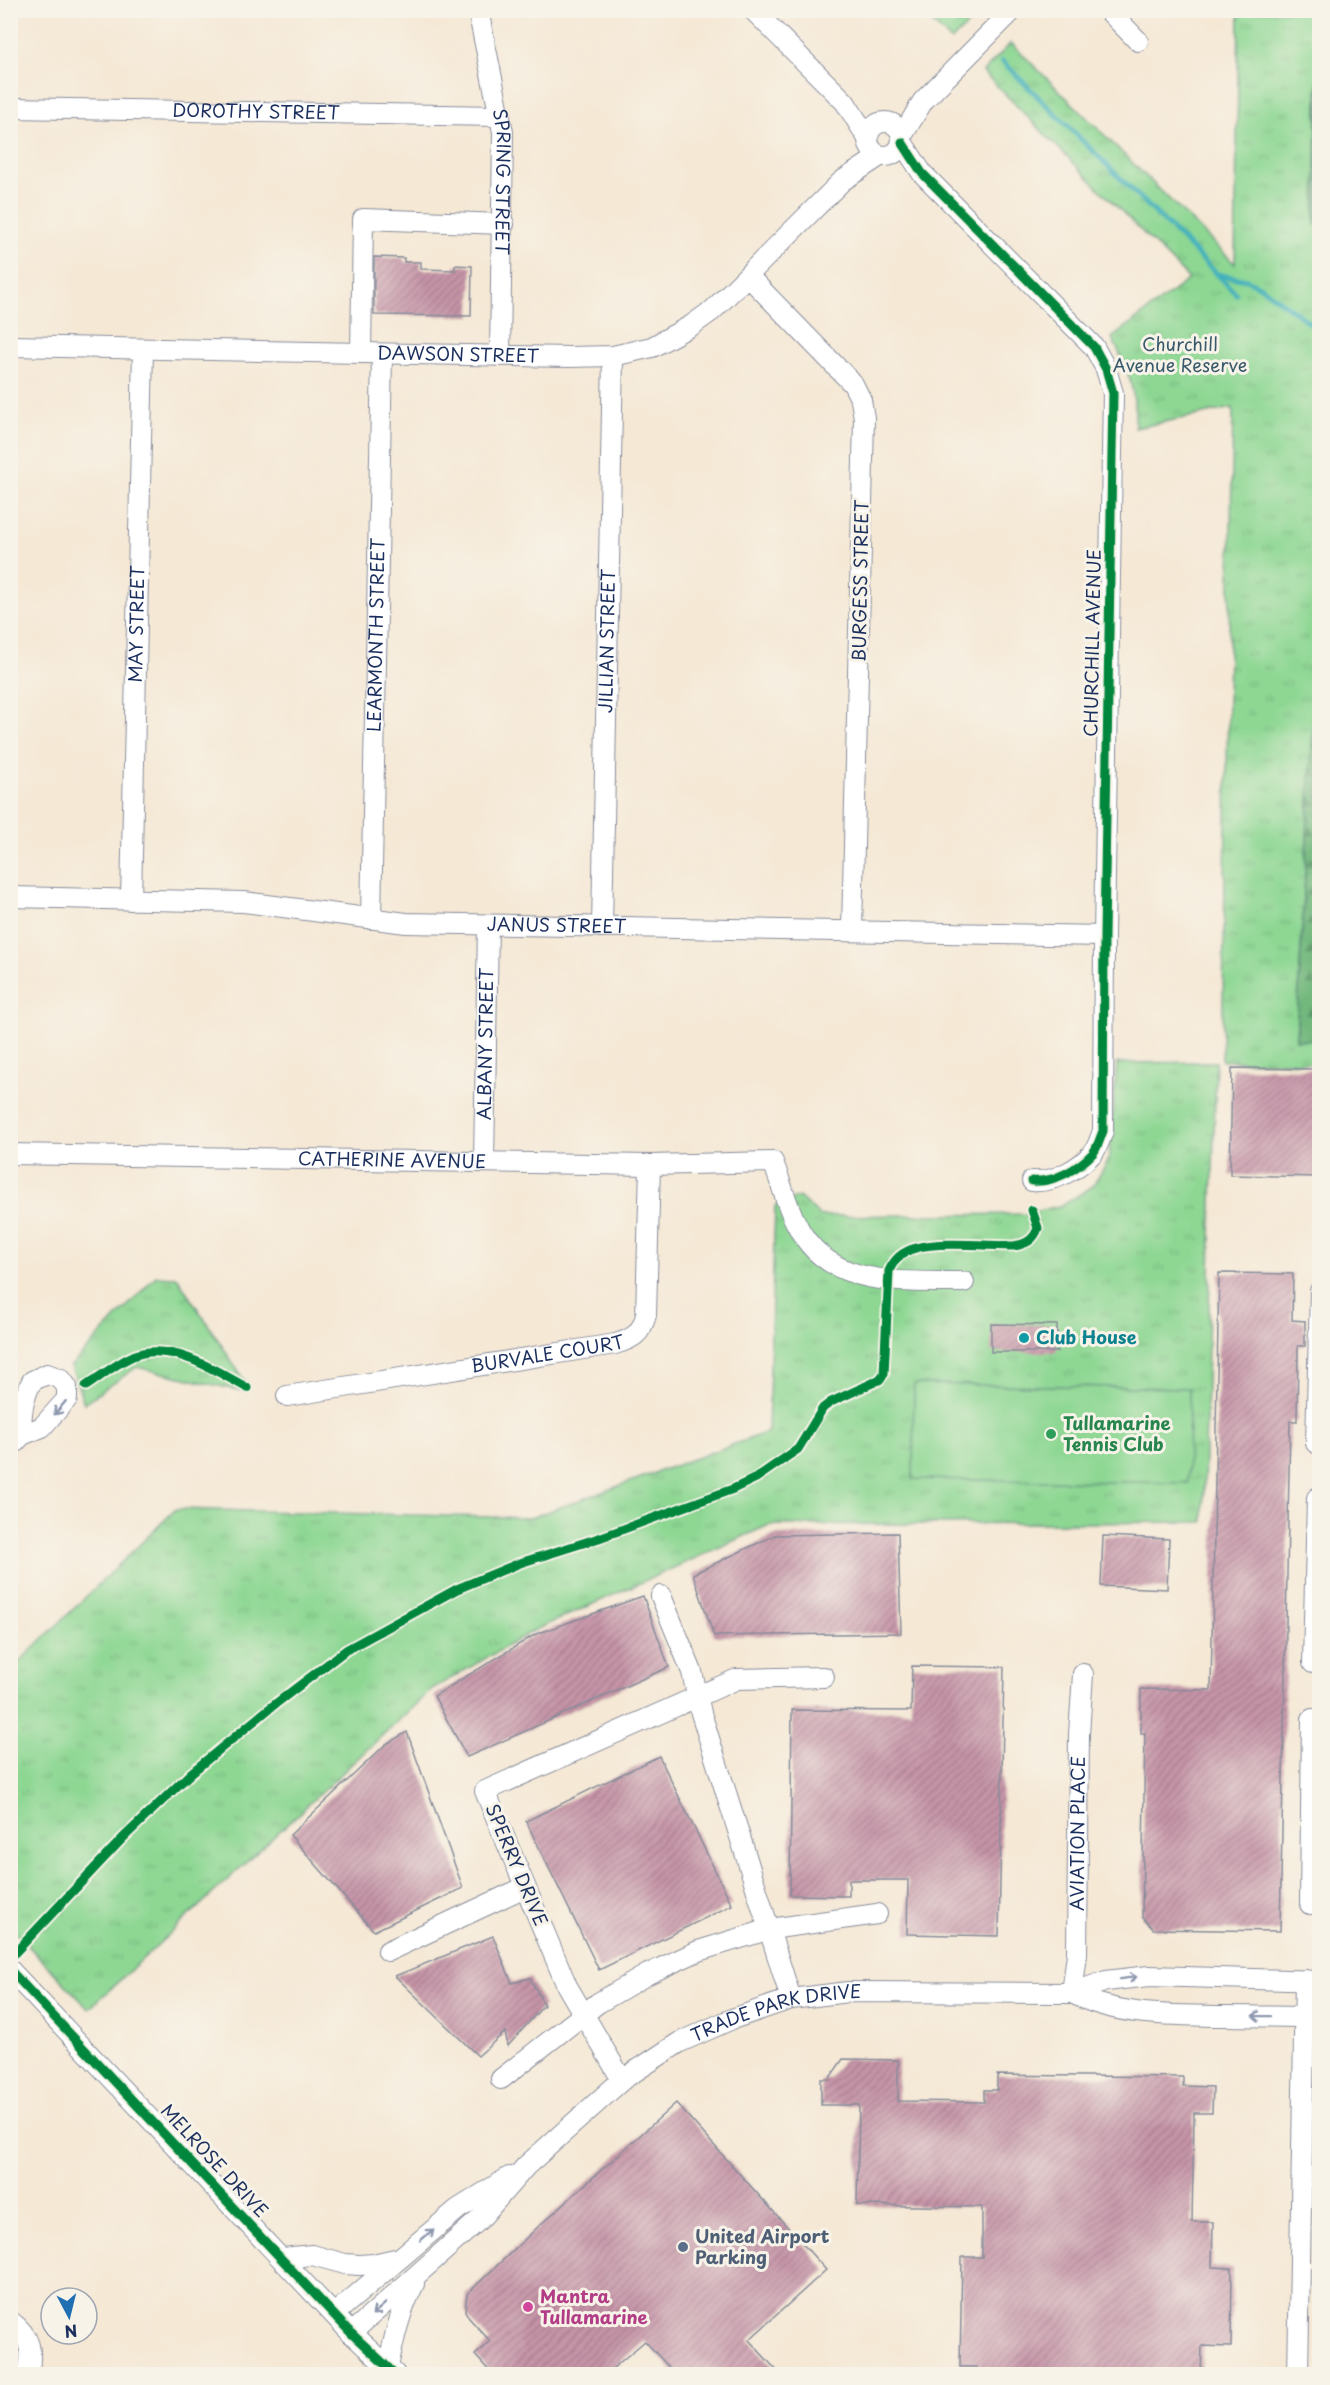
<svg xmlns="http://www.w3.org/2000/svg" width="1330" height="2385" viewBox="0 0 1330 2385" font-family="'Playpen Sans',sans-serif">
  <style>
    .grass { fill: url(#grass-tufts); stroke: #548378; stroke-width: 1.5 }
    .forest { fill: url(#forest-firs); stroke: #46746e; stroke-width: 1.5 }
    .garden { fill: #8dd793; stroke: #548378; stroke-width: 1.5 }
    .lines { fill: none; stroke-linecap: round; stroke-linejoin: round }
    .stream { stroke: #42b1bc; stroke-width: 5 }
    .building { fill: url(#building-hatch) }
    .minor-casing { stroke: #888c9a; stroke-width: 22 }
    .minor { stroke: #fff; stroke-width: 20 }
    .cycleway-casing { stroke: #f7f3e8; stroke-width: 13 }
    .cycleway { stroke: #00873e; stroke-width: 9 }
    .oneway { stroke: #8d97ae }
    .culture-dot { fill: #0f9aa8; stroke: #f7f3e8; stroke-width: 2 }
    .leisure-dot { fill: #2e9e5b; stroke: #f7f3e8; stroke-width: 2 }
    .service-dot { fill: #5c6f8a; stroke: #f7f3e8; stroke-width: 2 }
    .hotel-dot { fill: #d1479c; stroke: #f7f3e8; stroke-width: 2 }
    .labels { text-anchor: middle; stroke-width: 6; stroke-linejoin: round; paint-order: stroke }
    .street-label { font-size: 18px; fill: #1b2f5e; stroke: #f7f3e8 }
    .park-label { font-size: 18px; fill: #38596b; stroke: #f7f3e8 }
    .culture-label { font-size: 18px; font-weight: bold; fill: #0d838f; stroke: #f7f3e8; text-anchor: start }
    .leisure-label { font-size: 18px; font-weight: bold; fill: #27864d; stroke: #f7f3e8; text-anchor: start }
    .service-label { font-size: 18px; font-weight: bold; fill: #4e5e75; stroke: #f7f3e8; text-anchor: start }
    .hotel-label { font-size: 18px; font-weight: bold; fill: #b23c85; stroke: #f7f3e8; text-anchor: start }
  </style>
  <defs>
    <pattern id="grass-tufts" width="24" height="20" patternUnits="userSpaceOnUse" patternTransform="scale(1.5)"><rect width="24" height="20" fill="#8dd793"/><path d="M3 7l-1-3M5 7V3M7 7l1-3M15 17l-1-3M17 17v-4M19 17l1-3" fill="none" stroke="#79b981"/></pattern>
    <pattern id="forest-firs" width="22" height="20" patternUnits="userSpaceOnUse" patternTransform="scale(1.5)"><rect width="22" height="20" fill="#72b87d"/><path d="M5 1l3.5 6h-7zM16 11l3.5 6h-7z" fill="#5d966a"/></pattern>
    <pattern id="building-hatch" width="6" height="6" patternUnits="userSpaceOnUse" patternTransform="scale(1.5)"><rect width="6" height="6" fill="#c694a7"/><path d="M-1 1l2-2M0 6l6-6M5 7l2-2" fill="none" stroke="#a0798b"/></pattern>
  </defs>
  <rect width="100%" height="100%" fill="#f7f3e8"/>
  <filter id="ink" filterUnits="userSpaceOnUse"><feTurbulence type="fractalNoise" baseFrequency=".0167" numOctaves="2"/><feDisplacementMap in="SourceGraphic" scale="12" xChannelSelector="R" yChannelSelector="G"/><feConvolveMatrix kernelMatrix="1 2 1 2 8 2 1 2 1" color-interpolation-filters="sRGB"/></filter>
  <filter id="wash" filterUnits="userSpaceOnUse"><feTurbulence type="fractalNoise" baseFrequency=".008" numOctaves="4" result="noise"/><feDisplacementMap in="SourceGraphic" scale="24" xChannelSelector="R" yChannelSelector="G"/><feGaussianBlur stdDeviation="1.35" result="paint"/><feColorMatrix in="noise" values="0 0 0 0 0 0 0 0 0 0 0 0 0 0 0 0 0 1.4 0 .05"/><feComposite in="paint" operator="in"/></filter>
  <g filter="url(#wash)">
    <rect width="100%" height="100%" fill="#f5e8d5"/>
    <path class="grass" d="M980 10 981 12 951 41 921 11Z
      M1239 11H1319L1315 224 1320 227V616L1296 1039 1319 1040V1063L1222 1061 1233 408 1135 428C1136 390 1129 371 1112 338L1189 279 983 72 1011 43 1235 264Z
      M1216 1062 1203 1522 769 1525 535 1630 432 1689 89 2009 11 1928V1670L176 1509 530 1518 768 1432 775 1206 799 1197 820 1216 1026 1214 1063 1205 1093 1186 1109 1159 1117 1063Z
      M156 1276 177 1277 246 1383 241 1391 137 1367 84 1403 71 1366Z"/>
    <path class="forest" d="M1319 10 1320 11 1319 227 1315 224Z
      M1319 616V1040H1296Z"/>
    <path class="garden" d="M914 1384 1189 1388 1188 1483 913 1479Z"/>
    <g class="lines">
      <path class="stream" d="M951 10 961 21
        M1002 61 1217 274 1247 280 1261 287 1310 323 1320 327
        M1218 275 1236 294"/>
    </g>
    <g id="blocks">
      <path class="building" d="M374 257 404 258V262H421V269L455 270V265L472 266 471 316 374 315Z
        M1232 1068 1320 1069V1177L1230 1175Z
        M1219 1273 1293 1274 1292 1320 1305 1321V1346H1298L1297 1421H1290L1280 1931 1153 1929 1142 1917 1145 1733H1141V1689L1211 1690Z
        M991 1324 1057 1325V1352H991Z
        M898 1533 901 1633 714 1636 693 1574 775 1535Z
        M1103 1536 1169 1539 1167 1589 1101 1586Z
        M643 1596 669 1667 467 1757 434 1696 536 1634Z
        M912 1666 1004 1667 999 1936 907 1934 908 1880H849V1896L790 1895 792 1710 911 1711Z
        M407 1732 463 1888 374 1931 290 1835 386 1744Z
        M659 1756 732 1905 599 1970 526 1821Z
        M493 1936 512 1983 530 1978 544 2005 508 2046 505 2032 478 2056 395 1976Z
        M843 2059 898 2060V2101L984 2102V2090H997V2075L1183 2077V2086L1213 2087 1212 2113H1194L1192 2222H1213L1212 2267 1232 2268 1231 2347 1202 2346 1201 2374H977V2367H960L962 2257H982V2207L857 2205 859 2105H821V2079H829Z
        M676 2103 826 2270 749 2340 780 2374H675L645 2341 606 2374H492L475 2355 490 2341 469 2318 465 2311 467 2294 540 2225Z"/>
    </g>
  </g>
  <g filter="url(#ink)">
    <use href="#blocks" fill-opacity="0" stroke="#888c9a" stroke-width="1.5"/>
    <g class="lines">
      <g class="minor-casing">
        <g id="minor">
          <path id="s1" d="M478 10 503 132 500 356"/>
          <path d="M753 10 845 102 867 137"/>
          <path d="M1108 10 1138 41"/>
          <path id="s2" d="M10 108 500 116"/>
          <circle cx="885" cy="139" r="17"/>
          <path d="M902 136 923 101 1013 10"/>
          <path d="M902 142 922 173 1094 347 1106 369 1113 393 1104 936 1103 1131C1100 1138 1098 1147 1093 1153 1078 1169 1054 1183 1032 1181"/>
          <path d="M748 276 853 384 861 400 864 418 852 931"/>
          <path id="s3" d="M10 346 569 357 613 356 652 347 692 325 713 310 842 181 880 156"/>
          <path d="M361 353 363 219 504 224"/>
          <path id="s4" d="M10 897 244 902 406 923 1104 936"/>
          <path id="s5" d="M131 900 143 349"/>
          <path id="s6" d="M371 919 382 354"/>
          <path id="s7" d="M602 927 613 356"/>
          <path id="s8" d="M10 1154 650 1165 773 1162C781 1182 786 1204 796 1223 828 1290 903 1281 964 1282"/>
          <path id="s9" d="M484 1162 488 925"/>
          <path d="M1320 1291 1316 1443H1320"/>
          <path id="s10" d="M287 1396 615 1344C633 1339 641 1334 646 1315L650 1165"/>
          <path d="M10 1448 22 1435 42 1427 67 1399V1387L61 1379 47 1374 32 1381C23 1398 20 1416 22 1435"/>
          <path d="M1320 1498H1317L1313 1663H1320"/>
          <path d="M661 1596 692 1672 701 1713 791 1999"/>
          <path d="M1320 1719H1312L1310 1904H1320"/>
          <path d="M388 1951 525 1887"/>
          <path d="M10 1970 351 2333 395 2374"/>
          <path id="s11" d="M1072 1993 1077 1954 1079 1734 1083 1674"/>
          <path d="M1072 1993C1117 2017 1172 2015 1222 2016 1254 2016 1287 2017 1320 2017"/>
          <path d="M501 2079 598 2003 648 1974 698 1951 770 1929 877 1914"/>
          <path d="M622 2080 567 1986 485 1791 737 1679 824 1677"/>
          <path d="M283 2258 312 2255 345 2264 360 2265 373 2264 395 2259"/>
          <path d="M334 2314 458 2209 509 2177"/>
          <path d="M10 2321C31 2336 33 2351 28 2374"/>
          <path id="s12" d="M351 2333 480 2219 526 2166 622 2080 680 2042 732 2019 791 1999 848 1992 1072 1993 1106 1981 1149 1976 1320 1981"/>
          <path d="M388 2367C394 2338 400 2311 414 2284"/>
          <path d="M1298 2374 1305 1980"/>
        </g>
      </g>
      <use href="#minor" class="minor"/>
      <g class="cycleway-casing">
        <path id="cycleway" d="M902 142 922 173 1094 347 1106 369 1113 393 1104 936 1103 1131C1100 1138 1098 1147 1093 1153 1078 1169 1054 1183 1032 1181
          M86 1386C101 1376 117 1363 133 1356 170 1341 216 1370 247 1388
          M10 1958 123 1838 191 1773 270 1708 346 1650 457 1589 520 1563 599 1538 733 1489 756 1478 798 1449 823 1408 831 1402 879 1380 884 1374 889 1271C894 1259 904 1251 916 1248 940 1241 988 1246 1014 1246 1026 1244 1034 1240 1038 1228L1032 1210
          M10 1970 351 2333 395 2374"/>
      </g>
      <use href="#cycleway" class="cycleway"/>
    </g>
    <defs><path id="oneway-shaft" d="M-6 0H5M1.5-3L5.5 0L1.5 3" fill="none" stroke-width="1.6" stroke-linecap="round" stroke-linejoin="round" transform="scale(1.5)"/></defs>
    <g class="oneway">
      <use href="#oneway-shaft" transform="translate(60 1408) rotate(130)"/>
      <use href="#oneway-shaft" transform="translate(1128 1978) rotate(-7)"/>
      <use href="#oneway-shaft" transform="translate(1261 2016) rotate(-179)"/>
      <use href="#oneway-shaft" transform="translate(427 2235) rotate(-40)"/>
      <use href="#oneway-shaft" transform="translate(379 2309) rotate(139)"/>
    </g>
  </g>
  <circle class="culture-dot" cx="1024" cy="1338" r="6"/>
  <circle class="leisure-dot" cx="1051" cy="1434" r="6"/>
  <circle class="service-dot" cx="683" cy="2247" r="6"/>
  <circle class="hotel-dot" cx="528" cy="2307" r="6"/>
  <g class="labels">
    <g class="street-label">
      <text dy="6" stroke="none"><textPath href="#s2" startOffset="246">DOROTHY STREET</textPath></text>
      <text dy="6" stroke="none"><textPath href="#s1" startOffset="174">SPRING STREET</textPath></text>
      <text dy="6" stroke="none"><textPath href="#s3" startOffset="448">DAWSON STREET</textPath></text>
      <text transform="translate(861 581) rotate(-89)" y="6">BURGESS STREET</text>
      <text dy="6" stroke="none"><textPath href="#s5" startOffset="276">MAY STREET</textPath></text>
      <text dy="6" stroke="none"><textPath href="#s6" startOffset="284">LEARMONTH STREET</textPath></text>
      <text dy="6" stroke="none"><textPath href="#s7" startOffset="286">JILLIAN STREET</textPath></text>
      <text transform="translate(1093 643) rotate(-89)" y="6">CHURCHILL AVENUE</text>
      <text dy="6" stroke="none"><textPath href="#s4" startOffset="548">JANUS STREET</textPath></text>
      <text dy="6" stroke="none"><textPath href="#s9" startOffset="118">ALBANY STREET</textPath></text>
      <text dy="6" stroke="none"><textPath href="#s8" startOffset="382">CATHERINE AVENUE</textPath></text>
      <text dy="6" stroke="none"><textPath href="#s10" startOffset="264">BURVALE COURT</textPath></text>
      <text dy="6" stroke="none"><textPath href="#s11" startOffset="160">AVIATION PLACE</textPath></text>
      <text transform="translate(516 1865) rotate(67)" y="6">SPERRY DRIVE</text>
      <text dy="6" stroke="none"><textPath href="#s12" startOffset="542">TRADE PARK DRIVE</textPath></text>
      <text transform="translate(214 2161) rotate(47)" y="6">MELROSE DRIVE</text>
    </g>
    <g class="park-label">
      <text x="1180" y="351">Churchill<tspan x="1180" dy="21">Avenue Reserve</tspan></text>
    </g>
    <g class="culture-label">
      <text x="1036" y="1344">Club House</text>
    </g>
    <g class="leisure-label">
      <text x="1063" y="1430">Tullamarine<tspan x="1063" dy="21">Tennis Club</tspan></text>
    </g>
    <g class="service-label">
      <text x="695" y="2243">United Airport<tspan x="695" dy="21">Parking</tspan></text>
    </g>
    <g class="hotel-label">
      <text x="540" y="2303">Mantra<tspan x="540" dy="21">Tullamarine</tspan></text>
    </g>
  </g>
  <rect width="1330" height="2385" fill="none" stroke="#f7f3e8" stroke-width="36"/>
  <g transform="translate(69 2316) rotate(173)"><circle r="28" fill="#f7f3e8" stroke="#9fa5b1" stroke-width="1.5"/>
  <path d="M0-4.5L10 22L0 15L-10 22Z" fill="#1f6fb2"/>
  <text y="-9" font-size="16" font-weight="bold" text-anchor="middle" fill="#1b2f5e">N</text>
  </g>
</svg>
